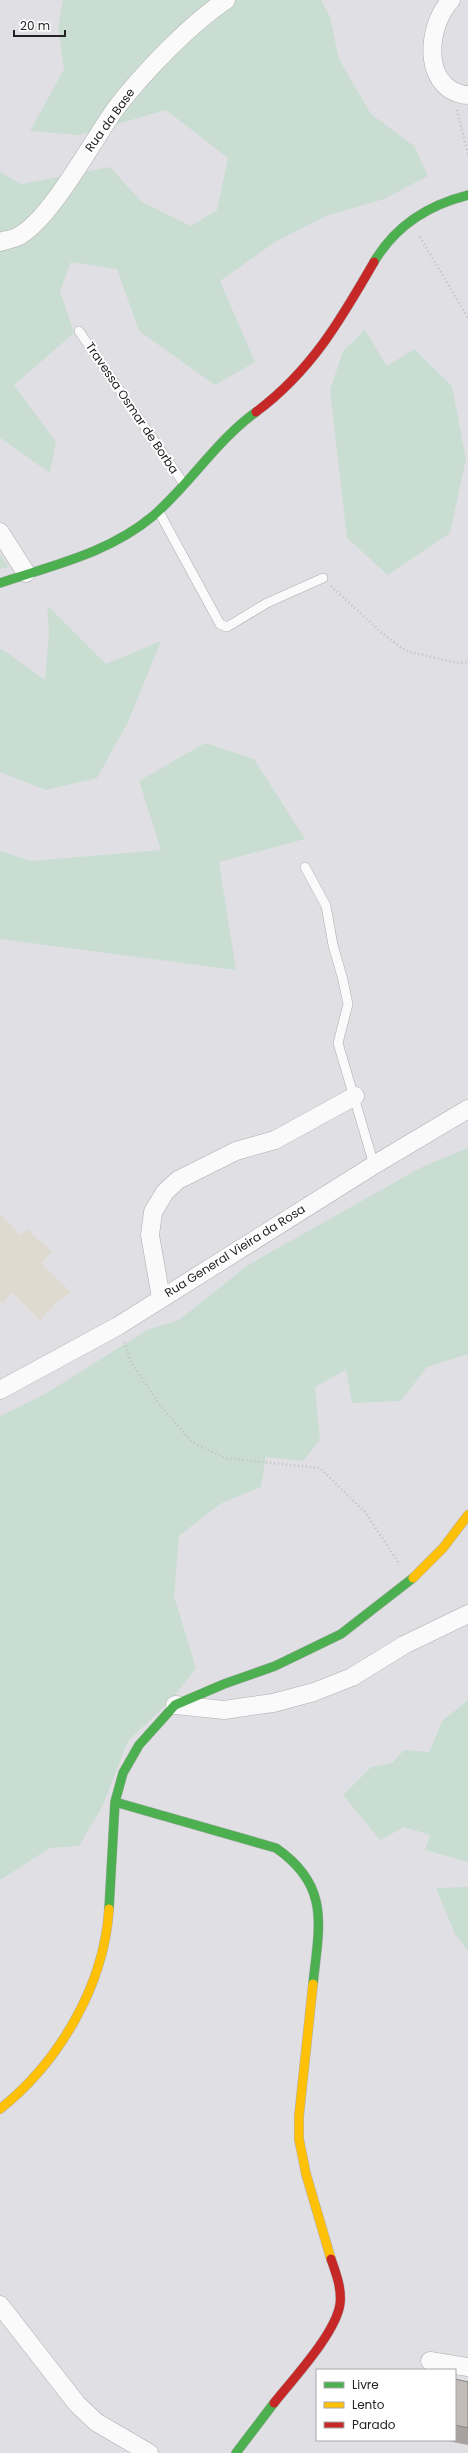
<svg xmlns="http://www.w3.org/2000/svg" width="468" height="2453" viewBox="0 0 468 2453" font-family="Poppins,sans-serif">
  <style>
    .industrial { fill: #dfdad0 }
    .green { fill: #caddd3 }
    .lines { fill: none; stroke-linecap: round; stroke-linejoin: round }
    .lane-casing { stroke: #adadaf; stroke-width: 10 }
    .street-casing { stroke: #adadaf; stroke-width: 19 }
    .fast-casing { stroke: #adadaf; stroke-width: 10 }
    .slow-casing { stroke: #adadaf; stroke-width: 10 }
    .jam-casing { stroke: #adadaf; stroke-width: 10 }
    .path { stroke: #c0c0c2; stroke-width: 2.5; stroke-dasharray: 1 3; stroke-linecap: butt }
    .lane { stroke: #fafafb; stroke-width: 9 }
    .street { stroke: #fafafb; stroke-width: 18 }
    .fast { stroke: #4caf50; stroke-width: 9 }
    .slow { stroke: #ffc107; stroke-width: 9 }
    .jam { stroke: #c62828; stroke-width: 9 }
    .wall { fill: #a7a29f }
    .building { fill: #c2bcb9; stroke: #888482 }
    .labels { text-anchor: middle; stroke-width: 4; stroke-linejoin: round; paint-order: stroke }
    .street-label { font-size: 12px; fill: #232325; stroke: #fff }
  </style>
  <rect width="100%" height="100%" fill="#e0e0e4"/>
  <path class="industrial" d="M0 1214 21 1235 27 1229 52 1252 41 1264 71 1292 56 1302 40 1321 12 1293 2 1304 0 1302Z"/>
  <path class="green" d="M63 0H321L330 17 339 59 371 114 414 146 428 176 384 199 326 216 275 242 220 281 255 362 215 385 139 331 117 269 71 262 60 291 74 333 14 385 56 442 50 473 0 438V172L21 184 110 167 142 202 191 226 217 210 228 158 166 110 79 135 30 131 64 69 58 27Z
    M365 330 387 366 414 349 452 386 466 459 450 533 388 575 347 538 330 390 343 351Z
    M0 555 9 567 0 569Z
    M47 605 106 664 161 641 128 722 97 778 46 790 0 772V650L2 649 45 680 49 634Z
    M205 743 254 759 305 839 219 862 236 970 0 939V851L31 861 161 850 139 781Z
    M468 1148V1354L427 1367 401 1401 352 1403 346 1370 315 1387 320 1440 303 1461 266 1457 261 1487 220 1504 179 1536 174 1596 196 1668 172 1699 128 1741 102 1807 79 1846 50 1848 0 1880V1416L45 1394 147 1330 179 1320 248 1265 422 1167Z
    M468 1700V1862L425 1850 430 1835 404 1827 380 1840 343 1795 371 1767 392 1763 404 1750 429 1752 443 1720Z
    M468 1887V1951L455 1934 436 1888Z"/>
  <g class="lines">
    <g class="lane-casing">
      <path id="lane" d="M79 331 184 484
        M159 512 220 624 227 627 267 603 323 578
        M305 867 326 906 333 945 343 980 348 1004 338 1043 374 1165"/>
    </g>
    <g class="street-casing">
      <path id="street" d="M451 0C431 21 423 68 448 88 454 92 460 95 468 95
        M0 242C6 240 12 239 17 237 50 221 93 140 116 108 144 72 189 25 226 0
        M0 532 26 573
        M161 1298 150 1235 153 1212 165 1192 178 1180 236 1151 275 1140 355 1096
        M0 1390 118 1326 374 1165 468 1109
        M175 1705 224 1710 273 1703 314 1692 352 1677 404 1645 468 1614
        M0 2305 77 2404 96 2422 149 2453
        M430 2361 468 2367"/>
    </g>
    <g class="fast-casing">
      <path id="fast" d="M374 262C395 226 428 205 468 195
        M0 583C53 565 109 553 153 516 190 484 216 441 256 412
        M115 1802 276 1848C331 1886 319 1926 313 1984
        M109 1909 115 1802 123 1773 139 1745 175 1705 224 1684 275 1666 341 1634 413 1578
        M236 2453 274 2403"/>
    </g>
    <g class="slow-casing">
      <path id="slow" d="M413 1578 443 1548 468 1515
        M313 1984 299 2116V2139L306 2174 331 2259
        M0 2109C59 2062 104 1986 109 1909"/>
    </g>
    <g class="jam-casing">
      <path id="jam" d="M256 412C311 371 340 321 374 262
        M274 2403C293 2379 336 2333 340 2304 342 2289 336 2273 331 2259"/>
    </g>
    <path class="path" d="M457 110 468 154
      M420 237 468 318
      M331 586 383 634 406 651 458 663 468 662
      M124 1342 130 1360 159 1404 191 1441 225 1458 320 1468 365 1512 400 1565"/>
    <use href="#lane" class="lane"/>
    <use href="#street" class="street"/>
    <use href="#fast" class="fast"/>
    <use href="#slow" class="slow"/>
    <use href="#jam" class="jam"/>
  </g>
  <path class="wall" d="M455 2379 468 2382V2445L443 2440H455Z"/>
  <path class="building" d="M455 2379 468 2382V2428L455 2425Z"/>
  <g class="labels">
    <g class="street-label">
      <text transform="translate(110 120) rotate(-54)" y="4">Rua da Base</text>
      <text transform="translate(132 408) rotate(56)" y="4">Travessa Osmar de Borba</text>
      <text transform="translate(235 1251) rotate(-32)" y="4">Rua General Vieira da Rosa</text>
    </g>
  </g>
  <rect x="316" y="2369" width="140" height="72" fill="#ffffff" stroke="#a7a7a8"/>
  <rect x="324" y="2382" width="20" height="6" fill="#4caf50" stroke="#a7a7a8"/>
  <text x="352" y="2389" font-size="12" fill="#232325">Livre</text>
  <rect x="324" y="2402" width="20" height="6" fill="#ffc107" stroke="#a7a7a8"/>
  <text x="352" y="2409" font-size="12" fill="#232325">Lento</text>
  <rect x="324" y="2422" width="20" height="6" fill="#c62828" stroke="#a7a7a8"/>
  <text x="352" y="2429" font-size="12" fill="#232325">Parado</text>
  <path d="M14 30v6h51v-6" fill="none" stroke="#232325" stroke-width="2"/>
  <text x="20" y="30" font-size="12" fill="#232325" stroke="#ffffff" stroke-width="3" paint-order="stroke">20 m</text>
</svg>
